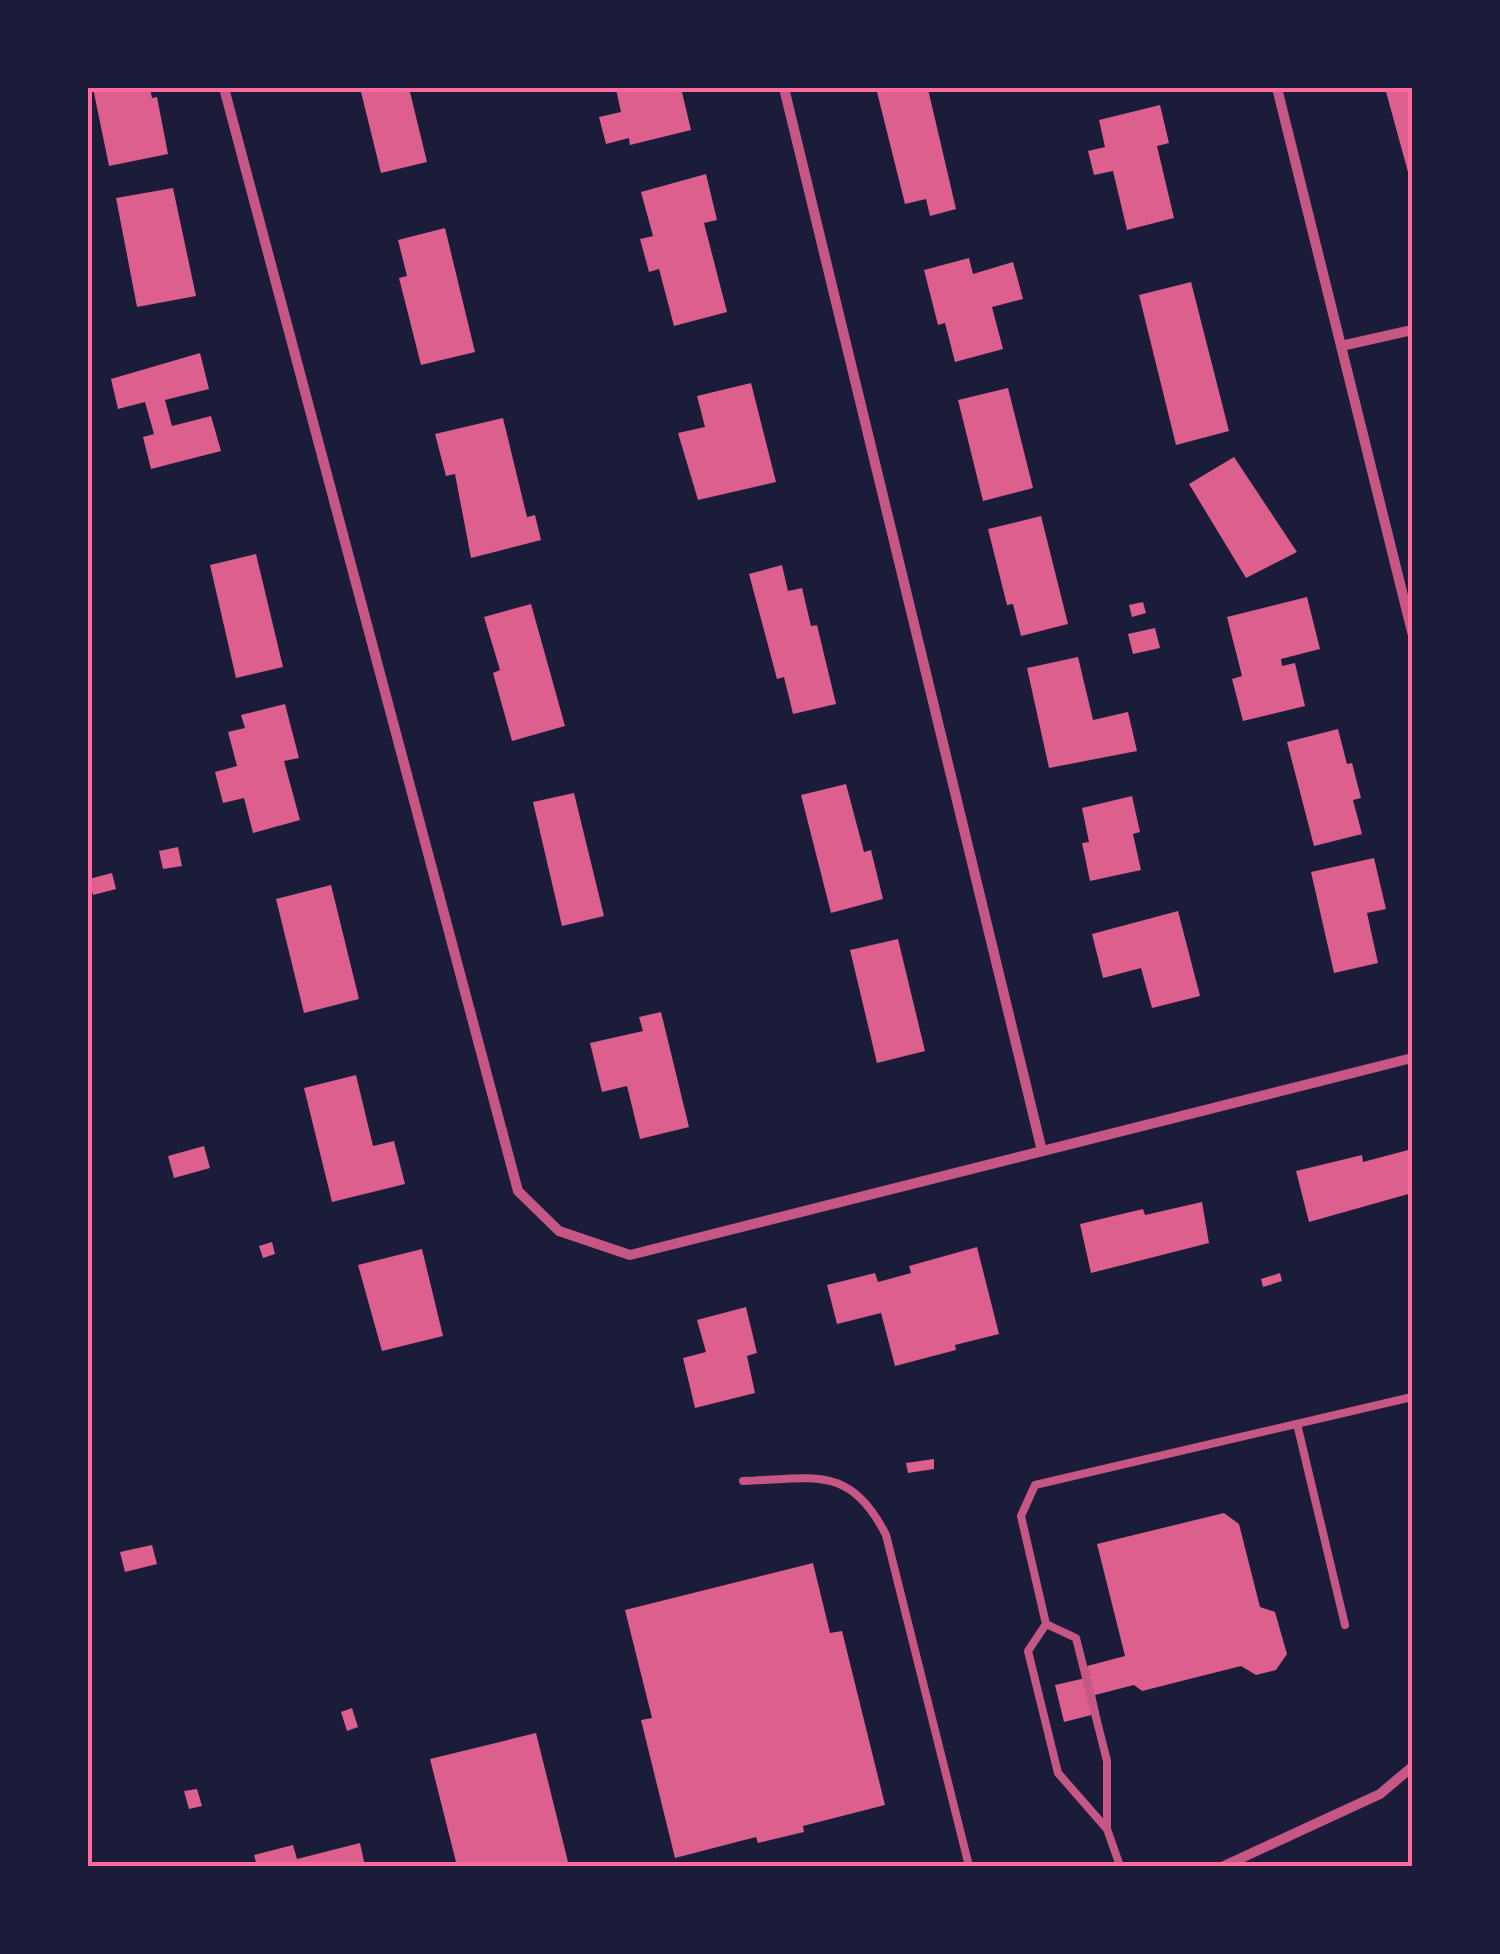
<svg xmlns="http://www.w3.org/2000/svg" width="1500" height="1954" viewBox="0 0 1500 1954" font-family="Mulish,sans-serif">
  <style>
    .building { fill: #dd5f8e }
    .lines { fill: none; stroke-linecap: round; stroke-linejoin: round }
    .service { stroke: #c65784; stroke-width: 8 }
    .minor { stroke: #c65784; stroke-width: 10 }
    .neatline { fill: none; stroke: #ff6b9d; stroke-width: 4 }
  </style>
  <rect width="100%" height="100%" fill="#1b1b3a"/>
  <path class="building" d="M93 88H150L152 98 157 97 168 154 109 166Z
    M360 88H409L427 162 381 173Z
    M681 88 691 130 630 145 629 138 606 144 599 117 621 112 616 89Z
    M876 88 928 89 956 209 930 216 926 199 905 204Z
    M1385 88H1412V183H1411Z
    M1160 105 1169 143 1157 146 1174 218 1127 230 1113 171 1094 175 1088 151 1105 147 1099 120Z
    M706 174 717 220 704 223 727 312 674 326 659 269 649 272 640 239 653 236 641 192Z
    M173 188 196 296 137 307 116 198Z
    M445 228 475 352 421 365 399 278 407 276 398 240Z
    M969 258 973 274 1013 262 1023 299 992 307 1003 349 955 362 945 323 938 325 924 270Z
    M1191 282 1229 431 1176 445 1139 295Z
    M200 353 209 389 165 400 172 426 211 416 221 451 151 469 143 437 154 434 145 402 118 409 111 379Z
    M751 383 776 482 698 500 678 433 705 427 697 396Z
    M1008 388 1033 488 983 501 958 400Z
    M503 418 527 517 535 515 541 540 471 558 455 474 446 476 435 434Z
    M1234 457 1297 552 1246 578 1189 484Z
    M1041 516 1068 624 1021 636 1013 604 1007 605 988 529Z
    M256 554 283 667 236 678 210 565Z
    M782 565 788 591 802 588 811 626 817 625 836 704 793 714 784 677 777 679 749 574Z
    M1307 597 1320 649 1281 659 1282 666 1295 663 1305 706 1243 721 1232 679 1242 676 1227 617Z
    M1143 602 1146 613 1132 617 1129 605Z
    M531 604 565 726 512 741 493 673 500 670 484 617Z
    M1155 628 1160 648 1133 654 1128 634Z
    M1078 657 1093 720 1128 712 1137 751 1049 768 1027 668Z
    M285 704 299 758 284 761 300 820 253 833 244 798 223 803 215 772 237 766 228 732 245 728 241 715Z
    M1338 729 1347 764 1352 763 1361 798 1353 800 1362 834 1314 846 1287 742Z
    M846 784 864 852 871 850 883 899 831 913 801 795Z
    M574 793 604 916 562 926 533 802Z
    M1132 796 1140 832 1133 834 1141 870 1090 881 1082 843 1089 842 1082 808Z
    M178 847 182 866 163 869 159 851Z
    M1374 858 1386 909 1367 913 1378 963 1334 973 1311 872Z
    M112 873 116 889 93 895 89 879Z
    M331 885 359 999 304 1013 276 899Z
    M1178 911 1200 996 1152 1008 1141 968 1103 978 1092 934Z
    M898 939 925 1051 877 1063 850 950Z
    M661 1012 689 1127 640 1139 627 1086 602 1092 590 1043 643 1031 639 1017Z
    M356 1075 373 1146 394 1141 405 1184 332 1202 304 1088Z
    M204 1146 210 1168 174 1178 168 1156Z
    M1412 1149V1193L1309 1222 1296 1171 1362 1155 1363 1162Z
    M1202 1202 1209 1243 1091 1273 1080 1224 1143 1209 1145 1215Z
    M272 1242 275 1254 263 1258 259 1246Z
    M977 1247 999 1334 955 1345 956 1350 895 1366 881 1313 837 1324 827 1285 875 1273 878 1282 911 1273 909 1266Z
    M422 1249 443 1336 382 1351 358 1265Z
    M1280 1273 1282 1281 1263 1287 1261 1279Z
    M746 1307 757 1353 747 1356 755 1393 695 1408 683 1358 706 1352 697 1320Z
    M934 1459V1469L908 1473 906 1463Z
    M1224 1513 1239 1524 1260 1607 1275 1612 1287 1654 1276 1670 1256 1675 1241 1666 1142 1691 1134 1685 1095 1695 1099 1713 1064 1722 1055 1685 1090 1677 1087 1666 1125 1656 1097 1544Z
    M152 1545 157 1564 125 1572 120 1552Z
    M813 1563 830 1633 842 1631 885 1805 803 1826 804 1832 758 1843 756 1837 675 1858 641 1720 652 1718 625 1610Z
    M352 1708 358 1727 347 1731 341 1712Z
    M536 1733 569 1866H457L430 1759Z
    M197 1789 202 1806 189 1809 184 1791Z
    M360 1843 365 1866H257L254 1855 293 1845 297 1859Z"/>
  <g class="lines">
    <path class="service" d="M1297 1424 1345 1625
      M743 1481C813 1479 850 1463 886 1535L969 1866
      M1046 1624 1076 1638 1107 1761V1827
      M1120 1866 1107 1829 1058 1773 1028 1651 1046 1624 1021 1516 1035 1485 1412 1397"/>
    <path class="minor" d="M224 88 518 1191 559 1231 630 1255 1412 1058
      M784 88 1042 1151
      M1277 88 1412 632
      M1341 346 1412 330
      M1224 1866 1380 1794 1412 1767"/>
  </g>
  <rect width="1500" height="1954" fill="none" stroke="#1b1b3a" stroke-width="180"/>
  <rect x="90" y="90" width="1320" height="1774" class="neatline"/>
</svg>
